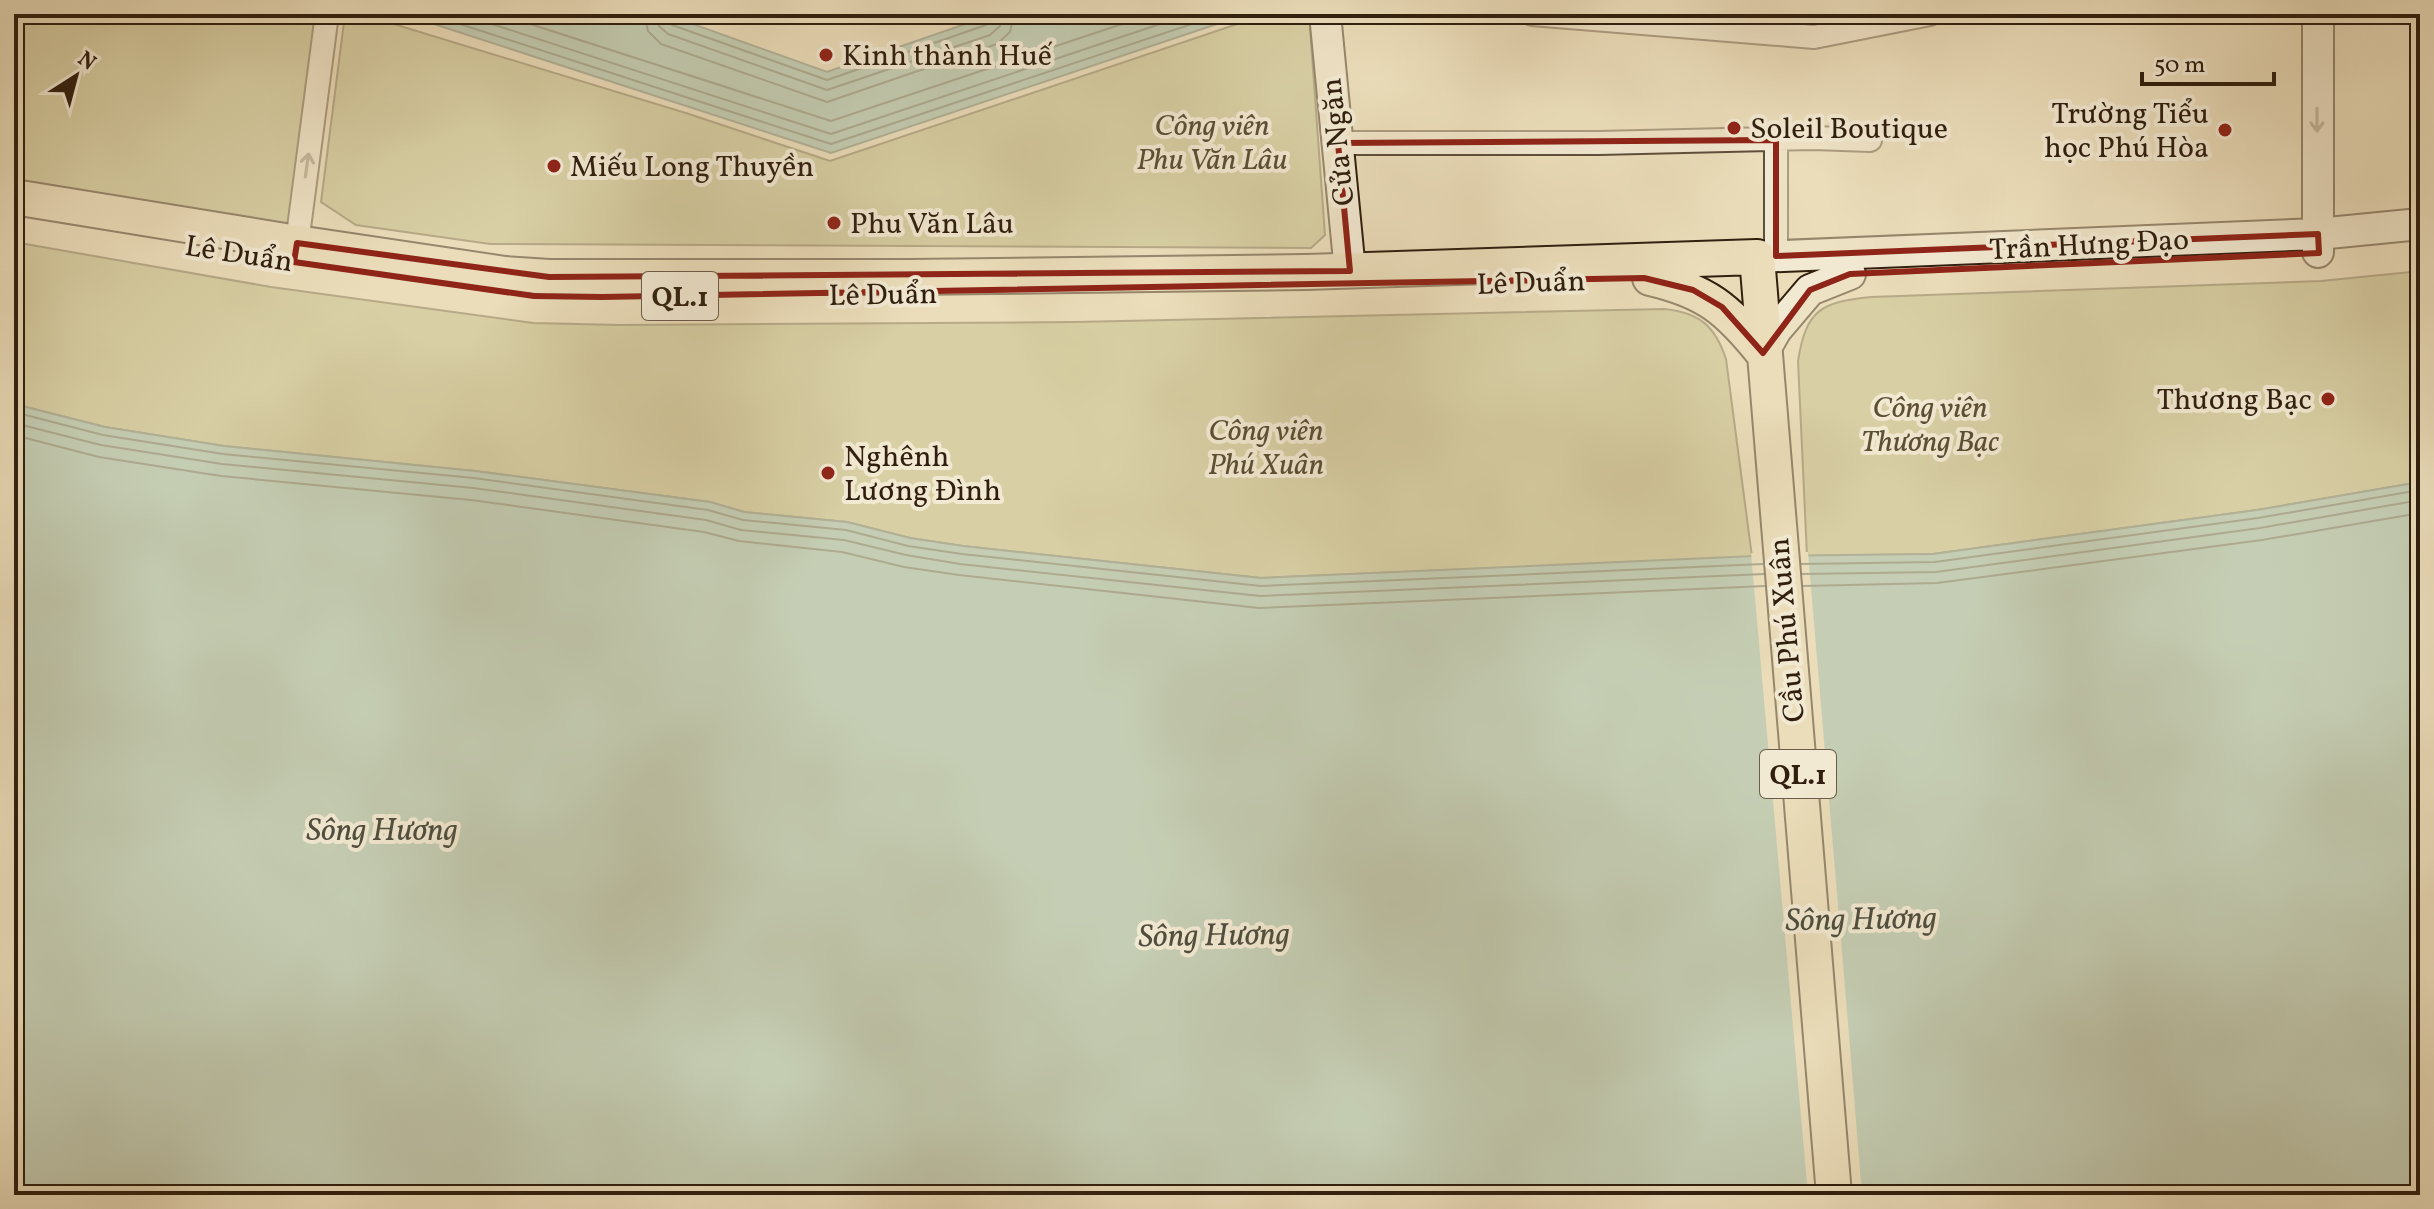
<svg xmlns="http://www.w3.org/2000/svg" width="2434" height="1209" viewBox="0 0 2434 1209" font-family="Vollkorn,serif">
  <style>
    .green { fill: #c0be8a; stroke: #786e4c; stroke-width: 2 }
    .water { fill: #98bcae; stroke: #6e7d6e; stroke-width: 2 }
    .pier { fill: #ebddba }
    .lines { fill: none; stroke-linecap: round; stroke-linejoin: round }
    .shore { stroke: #646e5e; stroke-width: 2 }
    .street-casing { stroke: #5f4e3a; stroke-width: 26 }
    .secondary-casing { stroke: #301f0f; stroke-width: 34 }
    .primary-casing { stroke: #301f0f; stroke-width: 38 }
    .street { stroke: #f2e9d2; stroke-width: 22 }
    .secondary { stroke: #f2e9d2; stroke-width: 30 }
    .primary { stroke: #ebddba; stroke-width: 34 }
    .oneway { stroke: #9b8e7a }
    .marked { fill: none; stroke: #8f2418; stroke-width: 6; stroke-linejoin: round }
    .poi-dot { fill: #8f2418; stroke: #f2e9d2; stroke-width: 3 }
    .labels { text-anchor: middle; stroke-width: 8; stroke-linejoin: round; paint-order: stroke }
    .shield { fill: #f2e9d2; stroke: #6a5c4a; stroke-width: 2 }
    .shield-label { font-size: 28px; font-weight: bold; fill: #301f0f }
    .poi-label { font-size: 30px; fill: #301f0f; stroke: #f2e9d2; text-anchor: start }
    .park-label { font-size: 30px; font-style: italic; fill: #5b4f34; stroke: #f2e9d2 }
    .street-label { font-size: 30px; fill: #301f0f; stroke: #f2e9d2 }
    .water-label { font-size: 32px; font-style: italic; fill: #4f4e3f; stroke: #f2e9d2 }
  </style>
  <rect width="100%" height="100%" fill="#ebddba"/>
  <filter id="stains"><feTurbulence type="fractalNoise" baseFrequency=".0025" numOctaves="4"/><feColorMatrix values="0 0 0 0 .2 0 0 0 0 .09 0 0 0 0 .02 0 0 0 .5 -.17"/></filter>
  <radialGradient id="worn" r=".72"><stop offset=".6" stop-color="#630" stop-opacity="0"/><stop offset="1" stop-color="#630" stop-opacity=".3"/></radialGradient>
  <path class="green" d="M14 14H322L291 219 284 227 14 186Z
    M345 14H361L689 114 830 161 1267 14H1309L1325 235 1311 248 490 244 356 225 321 202Z
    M14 242 271 287 533 323 620 325 1075 322 1665 309C1700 313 1715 326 1726 359L1752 557 1261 578 963 546 910 538 847 522 744 512 710 502 475 471 224 446 105 427 14 404Z
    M2420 271V482L2257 510 1933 554 1807 556 1798 361C1806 309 1822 302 1871 297L2321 281Z"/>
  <path class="water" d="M403 14H665L827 72 994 14H1247L831 153Z
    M1645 14H1904L1831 28Z
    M14 404 105 427 224 446 475 471 710 502 744 512 847 522 910 538 963 546 1261 578 1754 556 1933 554 2257 510 2420 482V1195H14Z"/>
  <path class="pier" d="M1808 552 1849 1035 1862 1195H1808L1751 553Z"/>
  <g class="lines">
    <path class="shore" d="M429 14 831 144 1222 14
      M461 14 831 134 1190 14
      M499 14 831 121 1152 14
      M644 14 648 31 661 44 827 102 997 44 1010 32 1014 14
      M656 14 659 26 668 34 827 90 990 35 1000 26 1002 14
      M666 14 667 21 672 25 827 80 986 25 991 21 992 14
      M1749 14 1830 20 1863 14
      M14 412 103 435 223 454 474 478 708 510 743 520 846 530 908 546 962 554 1261 586 1763 564
      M14 423 101 445 222 464 473 488 706 520 741 530 844 540 906 555 960 564 1260 596 1764 574
      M14 435 99 457 221 476 471 500 704 532 739 541 842 552 904 567 959 575 1259 608 1765 586
      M1801 564 1935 562 2258 518 2420 490
      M1802 574 1936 572 2260 528 2420 500
      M1803 586 1937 583 2262 540 2420 513"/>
    <g class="street-casing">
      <path id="street" d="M1532 14 1814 37 1930 14
        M1776 140V256
        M1338 143H1599L1814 138 1870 140
        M297 243 327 14"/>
    </g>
    <g class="secondary-casing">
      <path id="secondary" d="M1325 14 1350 271
        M2318 14V252
        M1757 257 2318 234 2420 224
        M1763 353 1776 330 1810 290 1850 274"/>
    </g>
    <g class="primary-casing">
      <path id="primary" d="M14 197 297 243 505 274 549 277H909L1306 272 1757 257 1834 1195
        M1650 278C1706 291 1728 309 1763 353"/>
    </g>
    <use href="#street" class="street"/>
    <use href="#secondary" class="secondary"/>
    <use href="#primary" class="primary"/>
  </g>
  <defs><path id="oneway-shaft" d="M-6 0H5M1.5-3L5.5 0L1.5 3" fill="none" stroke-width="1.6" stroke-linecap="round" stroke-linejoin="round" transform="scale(2)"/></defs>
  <g class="oneway">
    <use href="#oneway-shaft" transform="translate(2317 120) rotate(90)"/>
    <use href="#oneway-shaft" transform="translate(307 165) rotate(-82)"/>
  </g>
  <path d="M0 0H2434V1209H0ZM1776 140V256L2318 234 2319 253 1850 274 1810 290 1763 353 1722 307 1693 290 1644 278 602 297 534 296 294 262 297 243 549 277 1350 271 1338 143Z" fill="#ebddba" fill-opacity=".55" fill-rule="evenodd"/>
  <path class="marked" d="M1776 140V256L2318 234 2319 253 1850 274 1810 290 1763 353 1722 307 1693 290 1644 278 602 297 534 296 294 262 297 243 549 277 1350 271 1338 143Z"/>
  <g class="poi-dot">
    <circle cx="826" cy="55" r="8"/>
    <circle cx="1734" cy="128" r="8"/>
    <circle cx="2225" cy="130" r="8"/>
    <circle cx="554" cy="166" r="8"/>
    <circle cx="834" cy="223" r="8"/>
    <circle cx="2328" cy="399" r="8"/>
    <circle cx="828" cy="473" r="8"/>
  </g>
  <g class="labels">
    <g class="shield">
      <rect x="642" y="272" width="76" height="48" rx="6"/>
      <rect x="1760" y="750" width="76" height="48" rx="6"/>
    </g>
    <g class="shield-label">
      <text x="680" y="306">QL.1</text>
      <text x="1798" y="784">QL.1</text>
    </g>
    <g class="poi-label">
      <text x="842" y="65">Kinh thành Huế</text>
      <text x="2209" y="123" text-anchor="end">Trường Tiểu<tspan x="2209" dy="34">học Phú Hòa</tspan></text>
      <text x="1750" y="138">Soleil Boutique</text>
      <text x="570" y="176">Miếu Long Thuyền</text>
      <text x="850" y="233">Phu Văn Lâu</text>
      <text x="2312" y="409" text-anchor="end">Thương Bạc</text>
      <text x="844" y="466">Nghênh<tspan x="844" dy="34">Lương Đình</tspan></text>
    </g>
    <g class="park-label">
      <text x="1212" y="135">Công viên<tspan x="1212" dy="34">Phu Văn Lâu</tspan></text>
      <text x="1930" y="417">Công viên<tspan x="1930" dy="34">Thương Bạc</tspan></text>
      <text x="1266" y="440">Công viên<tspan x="1266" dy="34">Phú Xuân</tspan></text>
    </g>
    <g class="street-label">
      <text transform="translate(1337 142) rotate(-96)" y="10">Cửa Ngăn</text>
      <text transform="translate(2089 244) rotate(-3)" y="10">Trần Hưng Đạo</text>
      <text transform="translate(239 253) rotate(9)" y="10">Lê Duẩn</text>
      <text transform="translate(1531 282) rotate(-2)" y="10">Lê Duẩn</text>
      <text transform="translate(883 294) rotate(-1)" y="10">Lê Duẩn</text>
      <text transform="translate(1786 630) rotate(-95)" y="10">Cầu Phú Xuân</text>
    </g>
    <g class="water-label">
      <text x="382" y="840">Sông Hương</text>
      <text transform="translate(1861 918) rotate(-1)" y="11">Sông Hương</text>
      <text transform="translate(1214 934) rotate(-1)" y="11">Sông Hương</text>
    </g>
  </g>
  <rect width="2434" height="1209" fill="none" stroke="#ebddba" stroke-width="48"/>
  <rect x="16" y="16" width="2402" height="1177" fill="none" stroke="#301f0f" stroke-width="4"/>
  <rect x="24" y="24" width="2386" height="1161" fill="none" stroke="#301f0f" stroke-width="2"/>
  <g transform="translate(76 76) rotate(36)" stroke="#f2e9d2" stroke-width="6" paint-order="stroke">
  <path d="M0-6L14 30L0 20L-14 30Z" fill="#301f0f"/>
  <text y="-12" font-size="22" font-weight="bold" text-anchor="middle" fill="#301f0f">N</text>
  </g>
  <path d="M2142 72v12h132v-12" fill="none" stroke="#301f0f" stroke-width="4"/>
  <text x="2154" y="72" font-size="24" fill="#301f0f" stroke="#f2e9d2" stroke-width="6" paint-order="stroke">50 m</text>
  <rect width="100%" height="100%" filter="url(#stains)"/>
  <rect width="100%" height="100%" fill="url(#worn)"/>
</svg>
